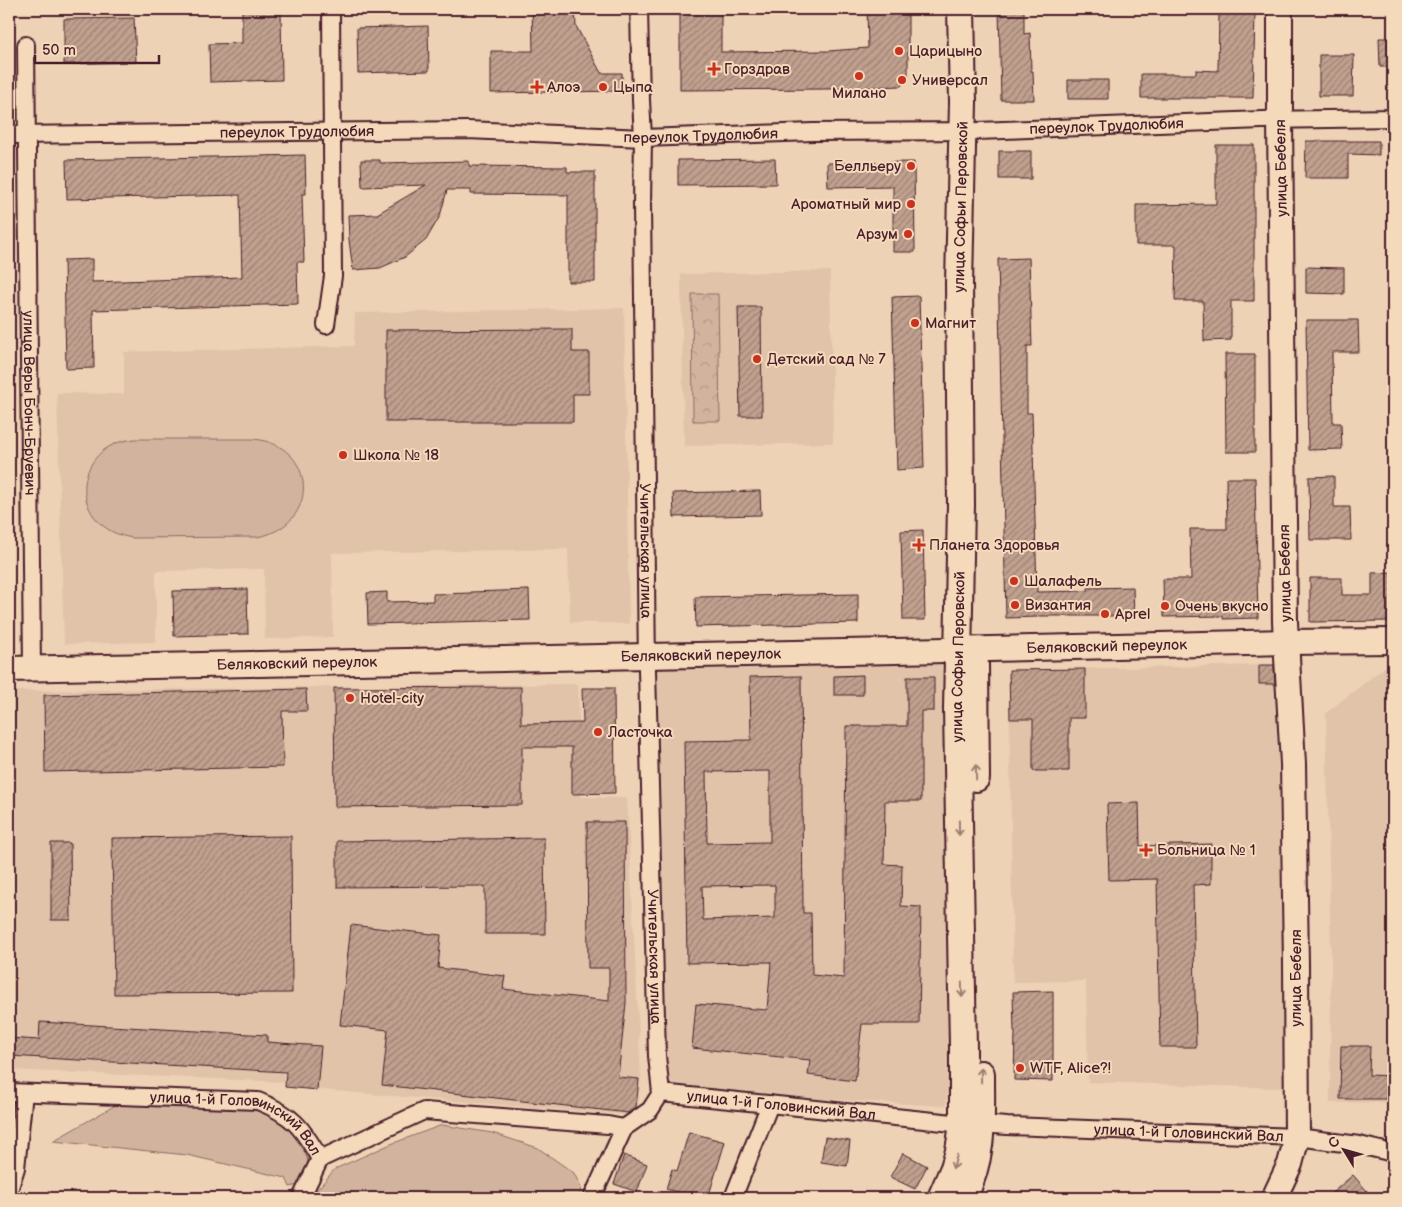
<svg xmlns="http://www.w3.org/2000/svg" width="1402" height="1207" viewBox="0 0 1402 1207" font-family="'Balsamiq Sans',sans-serif">
  <style>
    .built { fill: #e0c3a9 }
    .green { fill: #d2b49e; stroke: #8e6a64 }
    .park { fill: url(#park-crowns); stroke: #8e6a64 }
    .building { fill: url(#building-hatch); stroke: #4a1f2b; fill-rule: evenodd }
    .lines { fill: none; stroke-linecap: round; stroke-linejoin: round }
    .street-casing { stroke: #4a1f2b; stroke-width: 20 }
    .secondary-casing { stroke: #4a1f2b; stroke-width: 28 }
    .primary-casing { stroke: #4a1f2b; stroke-width: 30 }
    .street { stroke: #f4d9bb; stroke-width: 16 }
    .secondary { stroke: #f4d9bb; stroke-width: 24 }
    .primary { stroke: #f4d9bb; stroke-width: 26 }
    .oneway { stroke: #9f7c73 }
    .poi-dot { fill: #c8321e; stroke: #f4d9bb; stroke-width: 2 }
    .labels { text-anchor: middle; stroke-width: 4; stroke-linejoin: round; paint-order: stroke }
    .poi-label { font-size: 15px; fill: #4a1f2b; stroke: #f4d9bb; text-anchor: start }
    .street-label { font-size: 15px; fill: #4a1f2b; stroke: #f4d9bb }
  </style>
  <defs>
    <pattern id="park-crowns" width="20" height="18" patternUnits="userSpaceOnUse" patternTransform="scale(1.25)"><rect width="20" height="18" fill="#d2b49e"/><path d="M2 6a3 3 0 1 1 6 0M12 15a3 3 0 1 1 6 0" fill="none" stroke="#b69a88"/></pattern>
    <pattern id="building-hatch" width="6" height="6" patternUnits="userSpaceOnUse" patternTransform="scale(1.25)"><rect width="6" height="6" fill="#c0a08e"/><path d="M-1 1l2-2M0 6l6-6M5 7l2-2" fill="none" stroke="#9e8274"/></pattern>
  </defs>
  <rect width="100%" height="100%" fill="#edd2b5"/>
  <filter id="ink" filterUnits="userSpaceOnUse"><feTurbulence type="fractalNoise" baseFrequency=".02" numOctaves="2"/><feDisplacementMap in="SourceGraphic" scale="10" xChannelSelector="R" yChannelSelector="G"/><feConvolveMatrix kernelMatrix="1 2 1 2 8 2 1 2 1" color-interpolation-filters="sRGB"/></filter>
  <g filter="url(#ink)">
    <path class="built" d="M830 271 833 443 684 446 681 274Z
      M624 308 629 624 570 622 568 549 332 553 333 637 265 639 264 569 156 571V642L64 644 57 393 124 394V352L354 346 355 313Z
      M946 650 948 1089 946 1106 840 1100 661 1093 647 656Z
      M1276 665 1285 1088 1088 1082 1086 981 1013 982 1009 670Z
      M1385 667H1393V1102L1330 1103 1331 963 1326 713Z
      M578 684 581 797 627 798 641 1076 637 1116 285 1087V1082L9 1070V691Z"/>
    <path class="green" d="M135 439H253C318 444 321 526 257 537L133 538C68 529 69 445 135 439Z
      M143 1101 230 1103 268 1114 294 1132 305 1152 310 1168 302 1184 290 1187 286 1178 187 1155 53 1141 114 1106Z
      M442 1125 492 1133 538 1148 574 1173 581 1188 579 1198H310L335 1169 391 1144Z"/>
    <path class="park" d="M692 294H718L720 421H693Z"/>
    <path class="building" d="M242 9H281L282 80 210 82 209 44 242 43Z
      M532 9H575L576 26 601 73H622V91L491 93V51H533Z
      M680 9H721V52L828 51 868 48 867 9H908V78L901 86 828 89 680 90Z
      M999 9H1024V34L1030 33 1031 71H1033L1034 100H1001Z
      M1219 14H1255L1253 98H1141V74H1196V70L1218 71Z
      M134 18 136 62 64 64V19Z
      M428 26 429 71 358 73 357 28Z
      M1379 38H1393V67H1380Z
      M1319 55H1354L1353 96H1319Z
      M1068 80H1108V99H1068Z
      M1306 141H1379V155L1348 154V178H1305Z
      M1216 145H1254V301H1231V340L1204 341 1203 301H1175L1176 245H1136V205L1216 204Z
      M999 151H1031V179H999Z
      M305 155 306 194H302L304 262H297L298 304 93 310 94 368 66 369 64 260 92 259V282L242 277 240 195 67 199 66 160Z
      M775 159 776 184 678 185V160Z
      M361 160H380V163L469 161V166L567 167V172H595V282H568V195L471 194V190H447L440 216 426 240 405 257 380 268 353 270 349 240 348 215 377 214 426 185 362 187Z
      M914 162 915 252H893V186L828 187 827 163Z
      M1029 258 1032 346H1027V413H1032L1037 592 1088 591V588L1133 587 1134 616H1038V617L1006 618 998 259Z
      M1306 267 1344 268V294L1306 293Z
      M919 296 924 468 897 470 892 297Z
      M738 307H761L762 416H740Z
      M1306 320H1358L1359 352H1332L1333 423H1341L1342 449 1308 450Z
      M572 329V352H589V394H573V422H386V330Z
      M1225 354H1255V452H1226Z
      M1334 476V507H1350L1351 540H1310L1309 477Z
      M1226 478H1255L1258 618 1223 619V616L1164 617 1163 579H1191L1190 529H1227Z
      M760 491 761 515 674 517 673 493Z
      M923 530 925 620H903L901 531Z
      M1393 572V621L1310 622V578H1342V595H1372V573Z
      M247 589 248 634 174 636 173 591Z
      M529 590 530 620 368 624 367 593 387 592V602L433 601V594L471 593V592Z
      M858 594V623L696 627 695 597Z
      M1259 665H1274L1275 684H1259Z
      M1085 669V718H1069V771H1033V719H1010L1009 670Z
      M863 675V695H834V676Z
      M801 676 803 913H811L812 975 844 978 846 726H907V677H934V711H921V801H885L884 864 902 865 901 906 921 907 919 1024H862L855 1081 808 1075 810 1060 692 1048 696 1004 767 1010 771 962 687 963 684 741 751 740 750 677ZM770 771V842L707 843 706 772ZM775 885V918L703 920 702 886Z
      M521 687V724L583 723 582 688H614L615 793 572 794V747H522V805L335 807 334 688Z
      M306 689 307 711H282L283 767 45 772 44 695Z
      M1139 803 1140 846 1211 844V884L1193 885 1196 1047H1160L1157 879 1109 880 1107 804Z
      M587 822H625L626 1003 618 1077 639 1079 636 1107 628 1113 382 1085 388 1030 340 1025 351 925 441 935 438 968 505 976 503 989 609 1001V968H588Z
      M291 836 292 993 114 994 112 838Z
      M544 838 545 934H485V886L337 887V841Z
      M51 843H70L71 920H51Z
      M1053 991V1081L1014 1080 1015 1032H1014L1013 992Z
      M40 1022 267 1035V1042L321 1046 317 1090 285 1087 286 1072 9 1056V1038L39 1040Z
      M1341 1046H1370L1369 1075 1393 1076V1099H1340Z
      M689 1132 725 1142 708 1198H700L666 1189 672 1169 677 1171Z
      M825 1137 850 1141 847 1166 821 1162Z
      M903 1153 927 1166 915 1189 890 1177Z
      M624 1155 647 1164 637 1192 614 1184Z
      M1353 1175 1373 1198H1326Z"/>
    <g class="lines">
      <g class="street-casing">
        <g id="street">
          <path id="s1" d="M639 9 641 100 643 138 642 204 647 670 657 1056 661 1093"/>
          <path id="s2" d="M26 45 32 669"/>
          <path id="s3" d="M9 135 468 130 643 138 813 132 977 131 1262 120 1393 118"/>
          <path d="M326 325 333 276 331 9"/>
          <path id="s4" d="M9 1092 258 1101C293 1115 302 1127 320 1159L424 1111 608 1125 624 1128"/>
          <path id="s5" d="M661 1093 963 1124"/>
          <path id="s6" d="M981 1124 1007 1126 1297 1137 1359 1145 1393 1153"/>
          <path d="M9 1190 16 1168 24 1093"/>
          <path d="M301 1198 320 1159"/>
          <path d="M592 1198 624 1128 650 1110 661 1093"/>
          <path d="M733 1198 770 1104"/>
        </g>
      </g>
      <g class="secondary-casing">
        <g id="secondary">
          <path id="s7" d="M9 669 946 650 1286 642 1393 641"/>
          <path d="M1274 1198 1290 1164 1297 1137 1296 964 1293 764 1285 622 1280 120V9"/>
        </g>
      </g>
      <g class="primary-casing">
        <g id="primary">
          <path d="M975 664 976 778"/>
          <path id="s8" d="M941 1198 954 1168 959 1151 963 1124V1047L957 709 961 505 959 284 963 102 961 9"/>
          <path d="M963 1198C984 1156 981 1120 981 1074"/>
        </g>
      </g>
      <use href="#street" class="street"/>
      <use href="#secondary" class="secondary"/>
      <use href="#primary" class="primary"/>
    </g>
    <defs><path id="oneway-shaft" d="M-6 0H5M1.5-3L5.5 0L1.5 3" fill="none" stroke-width="1.6" stroke-linecap="round" stroke-linejoin="round" transform="scale(1.25)"/></defs>
    <g class="oneway">
      <use href="#oneway-shaft" transform="translate(976 772) rotate(-91)"/>
      <use href="#oneway-shaft" transform="translate(959 828) rotate(89)"/>
      <use href="#oneway-shaft" transform="translate(962 990) rotate(89)"/>
      <use href="#oneway-shaft" transform="translate(981 1075) rotate(-91)"/>
      <use href="#oneway-shaft" transform="translate(955 1162) rotate(106)"/>
    </g>
  </g>
  <g class="poi-dot">
    <circle cx="899" cy="51" r="5"/>
    <path d="M711.5 61.5h5v5h5v5h-5v5h-5v-5h-5v-5h5z"/>
    <circle cx="859" cy="76" r="5"/>
    <circle cx="902" cy="80" r="5"/>
    <path d="M534.5 79.5h5v5h5v5h-5v5h-5v-5h-5v-5h5z"/>
    <circle cx="603" cy="87" r="5"/>
    <circle cx="911" cy="166" r="5"/>
    <circle cx="911" cy="204" r="5"/>
    <circle cx="908" cy="234" r="5"/>
    <circle cx="915" cy="323" r="5"/>
    <circle cx="757" cy="359" r="5"/>
    <circle cx="343" cy="455" r="5"/>
    <path d="M916.5 537.5h5v5h5v5h-5v5h-5v-5h-5v-5h5z"/>
    <circle cx="1014" cy="581" r="5"/>
    <circle cx="1015" cy="605" r="5"/>
    <circle cx="1165" cy="606" r="5"/>
    <circle cx="1105" cy="614" r="5"/>
    <circle cx="350" cy="698" r="5"/>
    <circle cx="598" cy="732" r="5"/>
    <path d="M1143.5 842.5h5v5h5v5h-5v5h-5v-5h-5v-5h5z"/>
    <circle cx="1020" cy="1068" r="5"/>
  </g>
  <g class="labels">
    <g class="poi-label">
      <text x="909" y="56">Царицыно</text>
      <text x="724" y="74">Горздрав</text>
      <text x="912" y="85">Универсал</text>
      <text x="547" y="92">Алоэ</text>
      <text x="613" y="92">Цыпа</text>
      <text x="859" y="98" text-anchor="middle">Милано</text>
      <text x="901" y="171" text-anchor="end">Белльеру</text>
      <text x="901" y="209" text-anchor="end">Ароматный мир</text>
      <text x="898" y="239" text-anchor="end">Арзум</text>
      <text x="925" y="328">Магнит</text>
      <text x="767" y="364">Детский сад № 7</text>
      <text x="353" y="460">Школа № 18</text>
      <text x="929" y="550">Планета Здоровья</text>
      <text x="1024" y="586">Шалафель</text>
      <text x="1025" y="610">Византия</text>
      <text x="1175" y="611">Очень вкусно</text>
      <text x="1115" y="619">Aprel</text>
      <text x="360" y="703">Hotel-city</text>
      <text x="608" y="737">Ласточка</text>
      <text x="1157" y="855">Больница № 1</text>
      <text x="1030" y="1073">WTF, Alice?!</text>
    </g>
    <g class="street-label">
      <text dy="5" stroke="none"><textPath href="#s3" startOffset="1098">переулок Трудолюбия</textPath></text>
      <text dy="5" stroke="none"><textPath href="#s3" startOffset="288">переулок Трудолюбия</textPath></text>
      <text dy="5" stroke="none"><textPath href="#s3" startOffset="692">переулок Трудолюбия</textPath></text>
      <text transform="translate(1281 168) rotate(-91)" y="5">улица Бебеля</text>
      <text dy="5" stroke="none"><textPath href="#s8" startOffset="995">улица Софьи Перовской</textPath></text>
      <text dy="5" stroke="none"><textPath href="#s2" startOffset="358">улица Веры Бонч-Бруевич</textPath></text>
      <text dy="5" stroke="none"><textPath href="#s1" startOffset="542">Учительская улица</textPath></text>
      <text transform="translate(1285 573) rotate(-91)" y="5">улица Бебеля</text>
      <text dy="5" stroke="none"><textPath href="#s7" startOffset="1098">Беляковский переулок</textPath></text>
      <text dy="5" stroke="none"><textPath href="#s7" startOffset="692">Беляковский переулок</textPath></text>
      <text dy="5" stroke="none"><textPath href="#s8" startOffset="545">улица Софьи Перовской</textPath></text>
      <text dy="5" stroke="none"><textPath href="#s7" startOffset="288">Беляковский переулок</textPath></text>
      <text dy="5" stroke="none"><textPath href="#s1" startOffset="948">Учительская улица</textPath></text>
      <text transform="translate(1296 978) rotate(-90)" y="5">улица Бебеля</text>
      <text dy="5" stroke="none"><textPath href="#s5" startOffset="121">улица 1-й Головинский Вал</textPath></text>
      <text dy="5" stroke="none"><textPath href="#s4" startOffset="236">улица 1-й Головинский Вал</textPath></text>
      <text dy="5" stroke="none"><textPath href="#s6" startOffset="208">улица 1-й Головинский Вал</textPath></text>
    </g>
  </g>
  <rect width="1402" height="1207" fill="none" stroke="#f4d9bb" stroke-width="30"/>
  <rect x="15" y="15" width="1372" height="1177" fill="none" stroke="#4a1f2b" stroke-width="2" filter="url(#ink)"/>
  <g transform="translate(1344 1150) rotate(307)" stroke="#f4d9bb" stroke-width="4" paint-order="stroke">
  <path d="M0-4L9 19L0 12L-9 19Z" fill="#4a1f2b"/>
  <text y="-8" font-size="14" font-weight="bold" text-anchor="middle" fill="#4a1f2b">С</text>
  </g>
  <path d="M35 55v8h124v-8" fill="none" stroke="#4a1f2b" stroke-width="2.5"/>
  <text x="42" y="55" font-size="15" fill="#4a1f2b" stroke="#f4d9bb" stroke-width="4" paint-order="stroke">50 m</text>
</svg>
